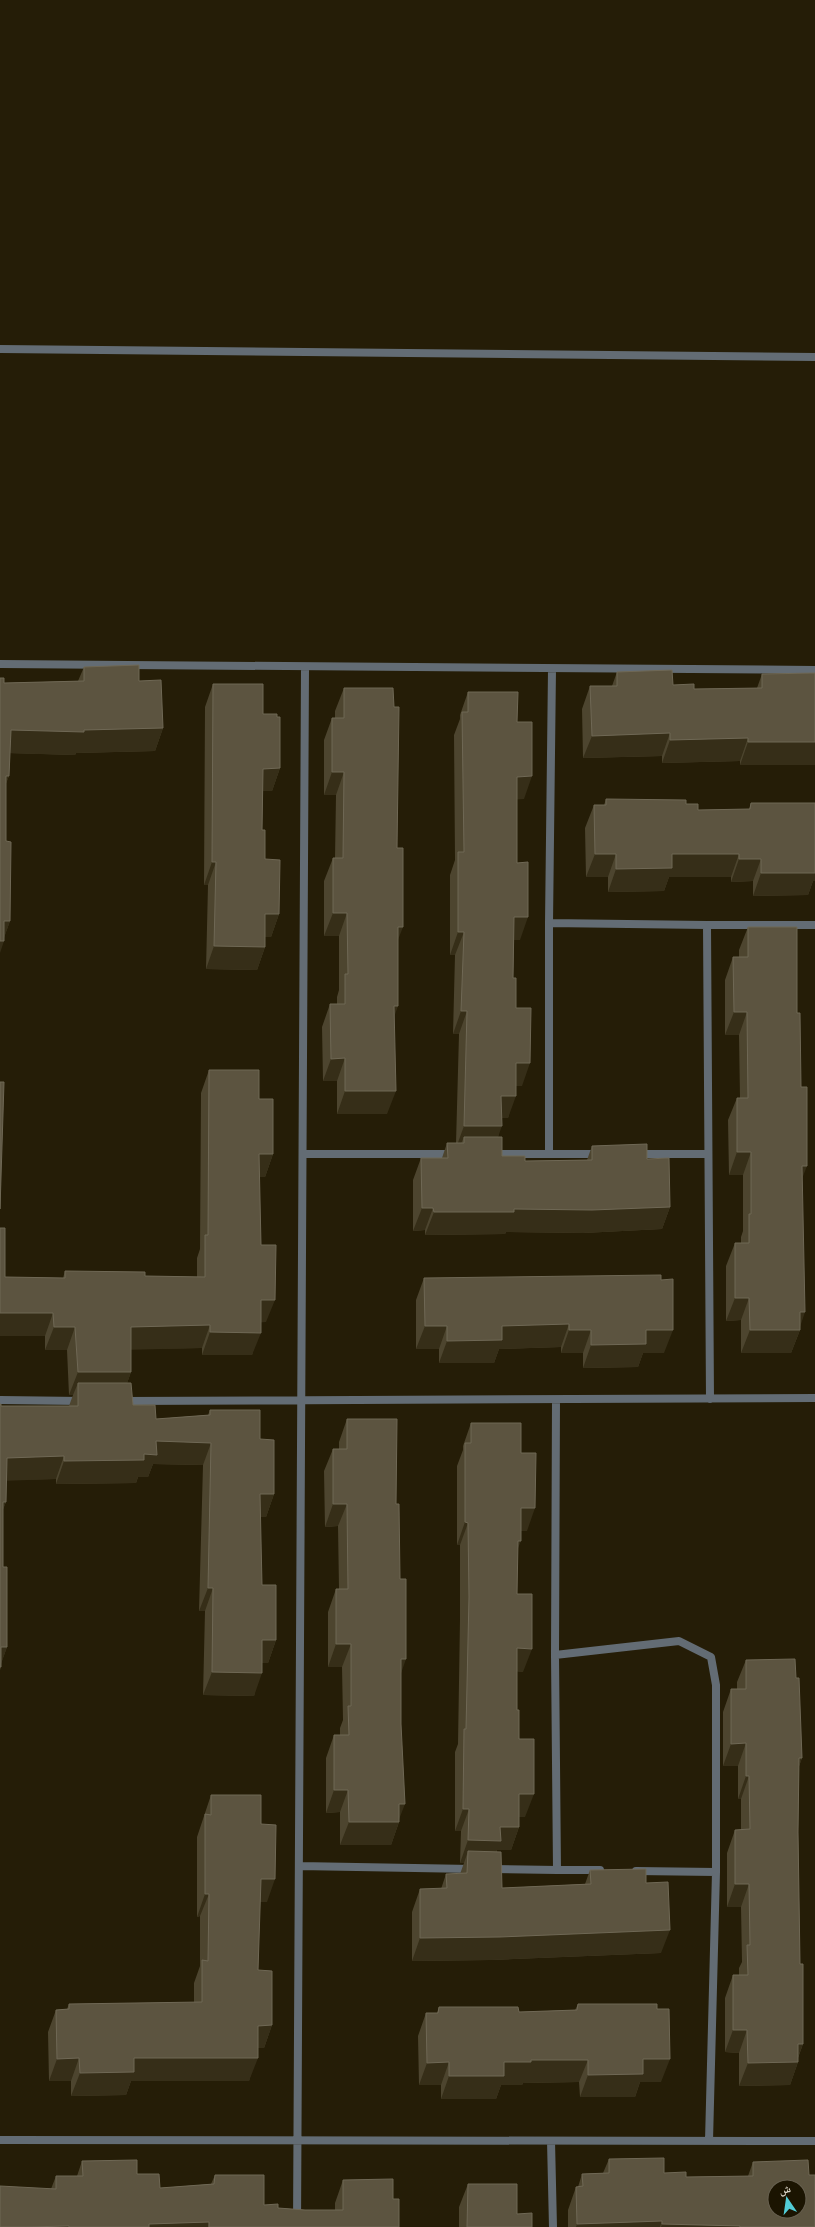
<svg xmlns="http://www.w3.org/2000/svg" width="815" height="2227" viewBox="0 0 815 2227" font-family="Poppins,'Noto Naskh Arabic',sans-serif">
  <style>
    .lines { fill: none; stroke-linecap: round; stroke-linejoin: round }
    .street { stroke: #636c74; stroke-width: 8 }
    .wall { fill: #4d452f }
    .shaded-wall { fill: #362e18 }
    .building { fill: #5c5440; stroke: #6f6855; fill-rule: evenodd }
  </style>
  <rect width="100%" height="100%" fill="#251d07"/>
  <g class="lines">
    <path class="street" d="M0 349 815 357
      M0 664 815 670
      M552 669 549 923 707 925
      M303 1154H453
      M493 1154H549V923
      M549 1154H599
      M636 1154H708
      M710 1399 707 925H815
      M0 1400 82 1401
      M556 1400 555 1655 679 1641 711 1657 716 1685V1872L709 2141
      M122 1401 815 1398
      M299 1866 472 1869
      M491 1869 557 1870 555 1655
      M557 1870H600
      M636 1871 716 1872
      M0 2140 815 2141
      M551 2141 553 2227
      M297 2227 305 668"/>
  </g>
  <path class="wall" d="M84 667 139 681 163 728 155 751 76 753 75 755 10 753 9 776 6 783V841L10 921 4 937V683L78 681Z
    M617 672 673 685 694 689 757 688 762 674 815 673V765H740V761L662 763V756L583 758 582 709 590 686H612Z
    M213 684 280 768 272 791H263L262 830 265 859 279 914 271 937H265V947L257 970 206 969 208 885H204L205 707Z
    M344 688 397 848 398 940 394 1016 387 1114H337V1081H323L322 1027 330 1004H337V997L339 990V936H324V881L333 858H335L336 795H324V740L332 718H335V711Z
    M468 692 517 722 524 799H517V863L520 940H514L513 978 516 1008 522 1086H516L508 1118H502L498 1137 502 1156 525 1161 587 1160 592 1146 647 1159 670 1207 662 1229 583 1233 506 1232 505 1234 425 1235V1230L413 1231V1180L421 1158H442L447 1143H456L459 1034H453L455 955H450V875L455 860 454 735 460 719V715Z
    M606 799 686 804 698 810 749 809 751 803H815V881H813L808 895 753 896V881L731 882V877H669L664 891 608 892V877H586L585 828 594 805H604Z
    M748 927 797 1013 802 1179 800 1330 791 1353H741V1320L726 1321V1266L735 1243H741V1237L743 1231V1175H729L728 1120 737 1098H740L739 1035H725V980L733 957H739V950Z
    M209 1070 259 1099 273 1154 265 1177H259L261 1245 266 1322H261L252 1355H202V1348L131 1349V1372L127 1383 133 1405 156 1419 208 1415 210 1410 260 1439 274 1494 266 1517H260L262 1585 276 1640 268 1663H262L254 1696 203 1695 205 1611H199L203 1465 153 1464 148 1477H138L136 1483 56 1484V1479L6 1480V1502L3 1509V1567L7 1647 1 1663V1667L0 1670V1404L1 1406H69L73 1395H69L67 1350H45V1336H0V1228L5 1277 63 1278 65 1271 145 1276 197 1277V1258L200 1249 201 1093Z
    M424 1278 661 1280 664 1353H643L638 1367 583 1368V1353H561V1347L499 1349 494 1363H439V1349H416V1300Z
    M347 1419 396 1504 401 1672 399 1822 391 1845H340V1812L326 1813V1758L334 1735H340V1728L343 1720 342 1667H328V1612L336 1589H339L338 1526 325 1527 324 1471 333 1449H339V1442Z
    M471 1423 521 1453 527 1531H521L517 1550V1594L523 1672 517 1671V1710L525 1817H519V1827L511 1850H497V1852L502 1888 585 1884 590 1870 646 1883 661 1953 491 1960 412 1961V1912L420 1889H441L446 1874H460L464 1863H460L461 1831H455V1752L458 1744 460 1619V1545H457V1466L463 1450V1446Z
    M746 1660 796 1678 802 1758 799 1766 798 1832 800 1964 803 2044 798 2058V2062L790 2085 739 2086V2053L725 2052V1998L733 1975H739V1968L742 1962 741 1907H727V1853L735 1830H741V1799H738V1766H723V1712L731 1689H737V1682Z
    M211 1795 261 1824 267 1902H260L258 1970 272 2025 264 2048H258L249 2081H131L126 2095 71 2096V2081H49L48 2032 56 2010 67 2009 69 2004 194 2003V1983L200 1966V1916L197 1917V1837Z
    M578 2004 661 2082H640L635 2097H580L579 2082 523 2083 522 2085H501L496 2099H441V2085H419L418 2036 426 2013H437L439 2007 519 2012 575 2010Z
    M609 2159 664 2173 686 2177 748 2176 753 2162 809 2175 815 2227H568V2210L576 2187H578L582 2174 603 2173Z
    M82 2161 137 2174 160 2188 211 2184 215 2175 264 2205 278 2208 305 2210H335V2203L343 2180 393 2199 399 2227H0L51 2189 56 2176H77Z
    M468 2184 517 2214 532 2227H459V2207Z"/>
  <path class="shaded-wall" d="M163 728 155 751 76 753 75 755 3 753 11 730H84Z
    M670 733 662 756 583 758 592 736Z
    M748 738 740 761 662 763 670 740Z
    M748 742H815V765H740Z
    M280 768 272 791H255L263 769Z
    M332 772H344L336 795H324Z
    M6 776H9L0 799Z
    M532 776 524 799 509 800 517 777Z
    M595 854H616L608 877H586Z
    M672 854H739L731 877H669L664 891 608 892 616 869Z
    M739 859H761L753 881 731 882Z
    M815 861V881H813L808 895 753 896 761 873Z
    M212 862H216L208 885H204Z
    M333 913H347L339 936H324Z
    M265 914H279L271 937H257Z
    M514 917H528L520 940H506Z
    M4 921H10L3 941H4L0 953V934Z
    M398 927H403L394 950Z
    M458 932H464L455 955H450Z
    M214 946 265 947 257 970 206 969Z
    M394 1006H398L390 1029Z
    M461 1011H467L459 1034H453Z
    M734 1012H747L739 1035H725Z
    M345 1058 337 1081H323L331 1059Z
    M516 1063H530L522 1086H508Z
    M345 1091H396L387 1114H337Z
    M501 1096H516L508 1118H493Z
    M464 1126H502L494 1148 464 1143V1137L459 1148H456Z
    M737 1152H751L743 1175H729Z
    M259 1154H273L265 1177H251Z
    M802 1166H807L798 1189Z
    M670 1207 662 1229 583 1233 506 1232 505 1234 425 1235 434 1212 514 1209Z
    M422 1208H433L425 1230 413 1231Z
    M735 1298H749L741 1320 726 1321Z
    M261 1300H275L266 1322 253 1323Z
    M800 1312H805L799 1330H800L791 1353H741L750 1330Z
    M0 1313H53L45 1336H0Z
    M569 1324 561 1347 499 1349 494 1363H439L447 1341 502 1326Z
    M210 1325 202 1348 122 1350 131 1327Z
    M425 1326H447L439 1349H416Z
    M54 1327H75L67 1350H45Z
    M569 1330H591L583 1353H561Z
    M646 1330H673L664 1353H643L638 1367 583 1368 591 1345Z
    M210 1332 261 1333 252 1355H202Z
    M78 1372H131L123 1395 78 1383 73 1395H69Z
    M156 1441 211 1443 203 1465 153 1464 148 1477H138L136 1483 56 1484 64 1461 144 1454Z
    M64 1456 56 1479 0 1481 7 1458Z
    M260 1494H274L266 1517H251Z
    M3 1502H6L0 1517Z
    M333 1504H347L338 1526 325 1527Z
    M521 1508H535L527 1531H513Z
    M465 1522 468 1523 460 1545H457Z
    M518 1541H521L512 1563Z
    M208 1588H213L205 1611H199Z
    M262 1640H276L268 1663H254Z
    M336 1644H351L342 1667H328Z
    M1 1647H7L0 1667H1L0 1670V1651Z
    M517 1648 532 1649 523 1672 509 1671Z
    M401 1659H406L398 1682Z
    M212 1672 262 1673 254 1696 203 1695Z
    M746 1743 738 1766H723L731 1744Z
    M799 1758H802L794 1781Z
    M746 1776H749L741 1799H738Z
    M334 1790H348L340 1812 326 1813Z
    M519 1794H534L525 1817H511Z
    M399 1804H405L398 1822H399L391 1845H340L349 1822Z
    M463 1809H469L461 1831H455Z
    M500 1827H519L511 1850H497L492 1864 468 1851 464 1863H460L468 1840Z
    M261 1879H275L267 1902H253Z
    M735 1884H749L741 1907H727Z
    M205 1894H209L200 1916 197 1917Z
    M670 1930 661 1953 491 1960 412 1961 420 1938Z
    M272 2025 264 2048H250L258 2026Z
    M733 2030H747L739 2053 725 2052Z
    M798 2044H803L796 2062H798L790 2085 739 2086 748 2063Z
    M79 2058 71 2081H49L57 2059Z
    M134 2058H258L249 2081H131L126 2095 71 2096 80 2073Z
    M643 2059H670L661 2082H640L635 2097H580L588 2075Z
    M531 2060H588L579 2082 523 2083 522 2085H501L496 2099H441L449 2076 504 2062Z
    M449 2062 441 2085H419L427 2063Z
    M662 2221 660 2227H576L577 2224Z
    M209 2222 208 2227H148L149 2224Z
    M662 2224 740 2226 739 2227H661Z
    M69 2226 68 2227H25Z"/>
  <path class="building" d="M139 665V681L161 680 163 728 84 730V732L11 730 9 776H6V841L11 842 10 921H4V941H0V678H4V683L84 681V667Z
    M672 670 673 685 694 684V689L762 688V674L815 673V742H748V738L670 740V733L592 736 590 686H617V672Z
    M213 684H263V714H277V717H280V768L263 769 262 830H265V859L280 860 279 914H265V947L214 946 216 862H212Z
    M344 688H393L394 707H399L397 848H403V927H398V1006H394L396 1091H345V1058L331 1059 330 1004H345V974H348L347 913H333V858H343L344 772H332V718H344Z
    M468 692H518L517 722H532V776L517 777V863L528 862V917H514L513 978H516V1008H531L530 1063H516V1096H501L502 1126H464L467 1011H461L464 932H458V852H464L462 712H468Z
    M606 799 686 800V804H698V810L750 809 751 803H815V873H761V859H739V854H672V868L616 869V854H595L594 805H606Z
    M748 927H797V1013H800L801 1087H807V1166H802L805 1312H800V1330H750L749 1298H735V1243H749V1214H751V1152H737V1098H748L747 1012H734L733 957H748Z
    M209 1070H259V1099H273V1154H259L261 1245H276L275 1300H261V1333L210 1332V1325L131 1327V1372H78L75 1327H54L53 1313H0V1228H5V1277L65 1278V1271L145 1272V1276L205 1277V1235H208Z
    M0 1082H4L0 1209Z
    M464 1137H502V1156H525V1161L592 1160V1146L647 1144V1159L669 1158 670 1207 592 1210 514 1209V1212H434L433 1208H422L421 1158H448L447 1143H464Z
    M661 1275V1280L673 1279V1330H646V1344L591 1345V1330H569V1324L502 1326V1340L447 1341V1326H425L424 1278Z
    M78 1383H131L133 1405H155L156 1419 210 1415V1410H260V1439L274 1440V1494H260L262 1585H276V1640H262V1673L212 1672 213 1588H208L211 1443 156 1441 157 1455 144 1454V1460L64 1461V1456L7 1458 6 1502H3V1567H7V1647H1V1667H0V1404H1V1406H78Z
    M347 1419H397L396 1504H399L400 1579H406V1659H401V1724L405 1804H399V1822H349L348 1790H334V1735H349L348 1706H351V1644H336V1589H348L347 1504H333V1449H347Z
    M471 1423H521V1453H536L535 1508H521V1541H518L517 1594H532V1649L517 1648V1710H519V1739H534V1794H519V1827H500L501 1841 468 1840 469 1809H463L464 1729H466L469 1597 468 1523 465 1522V1443H471Z
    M795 1659 796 1678H799L802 1758H799L798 1832 800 1964H803V2044H798V2062L748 2063 747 2030H733V1975H748L747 1945H750L749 1884H735V1830L750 1829 749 1776H746V1743L731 1744V1689H746V1660Z
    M211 1795H261V1824L276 1825 275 1879H261L258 1970 272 1971V2025L258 2026V2058H134V2072L80 2073 79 2058 57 2059 56 2010 69 2009V2004L202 2002V1960L208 1961 209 1894H205V1814L211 1815Z
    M468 1851 501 1852 502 1888 591 1884 590 1870 646 1869V1883L668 1882 670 1930 500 1937 420 1938V1889L447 1888 446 1874 467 1873Z
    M578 2004H657V2009H669L670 2059H643V2074L588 2075V2060H531V2062H504V2076H449V2062L427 2063 426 2013H438L439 2007H518L519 2012 577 2010Z
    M664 2158V2173L686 2172V2177L753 2176V2162L808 2160 809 2175H815V2227H740V2226L662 2224V2221L577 2224 576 2187 583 2186 582 2174 609 2173V2159ZM775 2187H799V2211H775Z
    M137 2160V2174H159L160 2188 214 2184 215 2175H264V2205L278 2204V2208L305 2210H343V2180L393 2179V2199H399V2227H209V2222L149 2224V2227H69V2226L25 2227H0V2186L56 2189V2176H83L82 2161Z
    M468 2184H517V2214L532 2213V2227H467Z"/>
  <g transform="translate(787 2199) rotate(347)"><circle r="19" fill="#1b1401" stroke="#676050"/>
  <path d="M0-3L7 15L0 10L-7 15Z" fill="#52ccd6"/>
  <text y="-6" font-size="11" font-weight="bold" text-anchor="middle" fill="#d9d3c6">ش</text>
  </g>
</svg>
